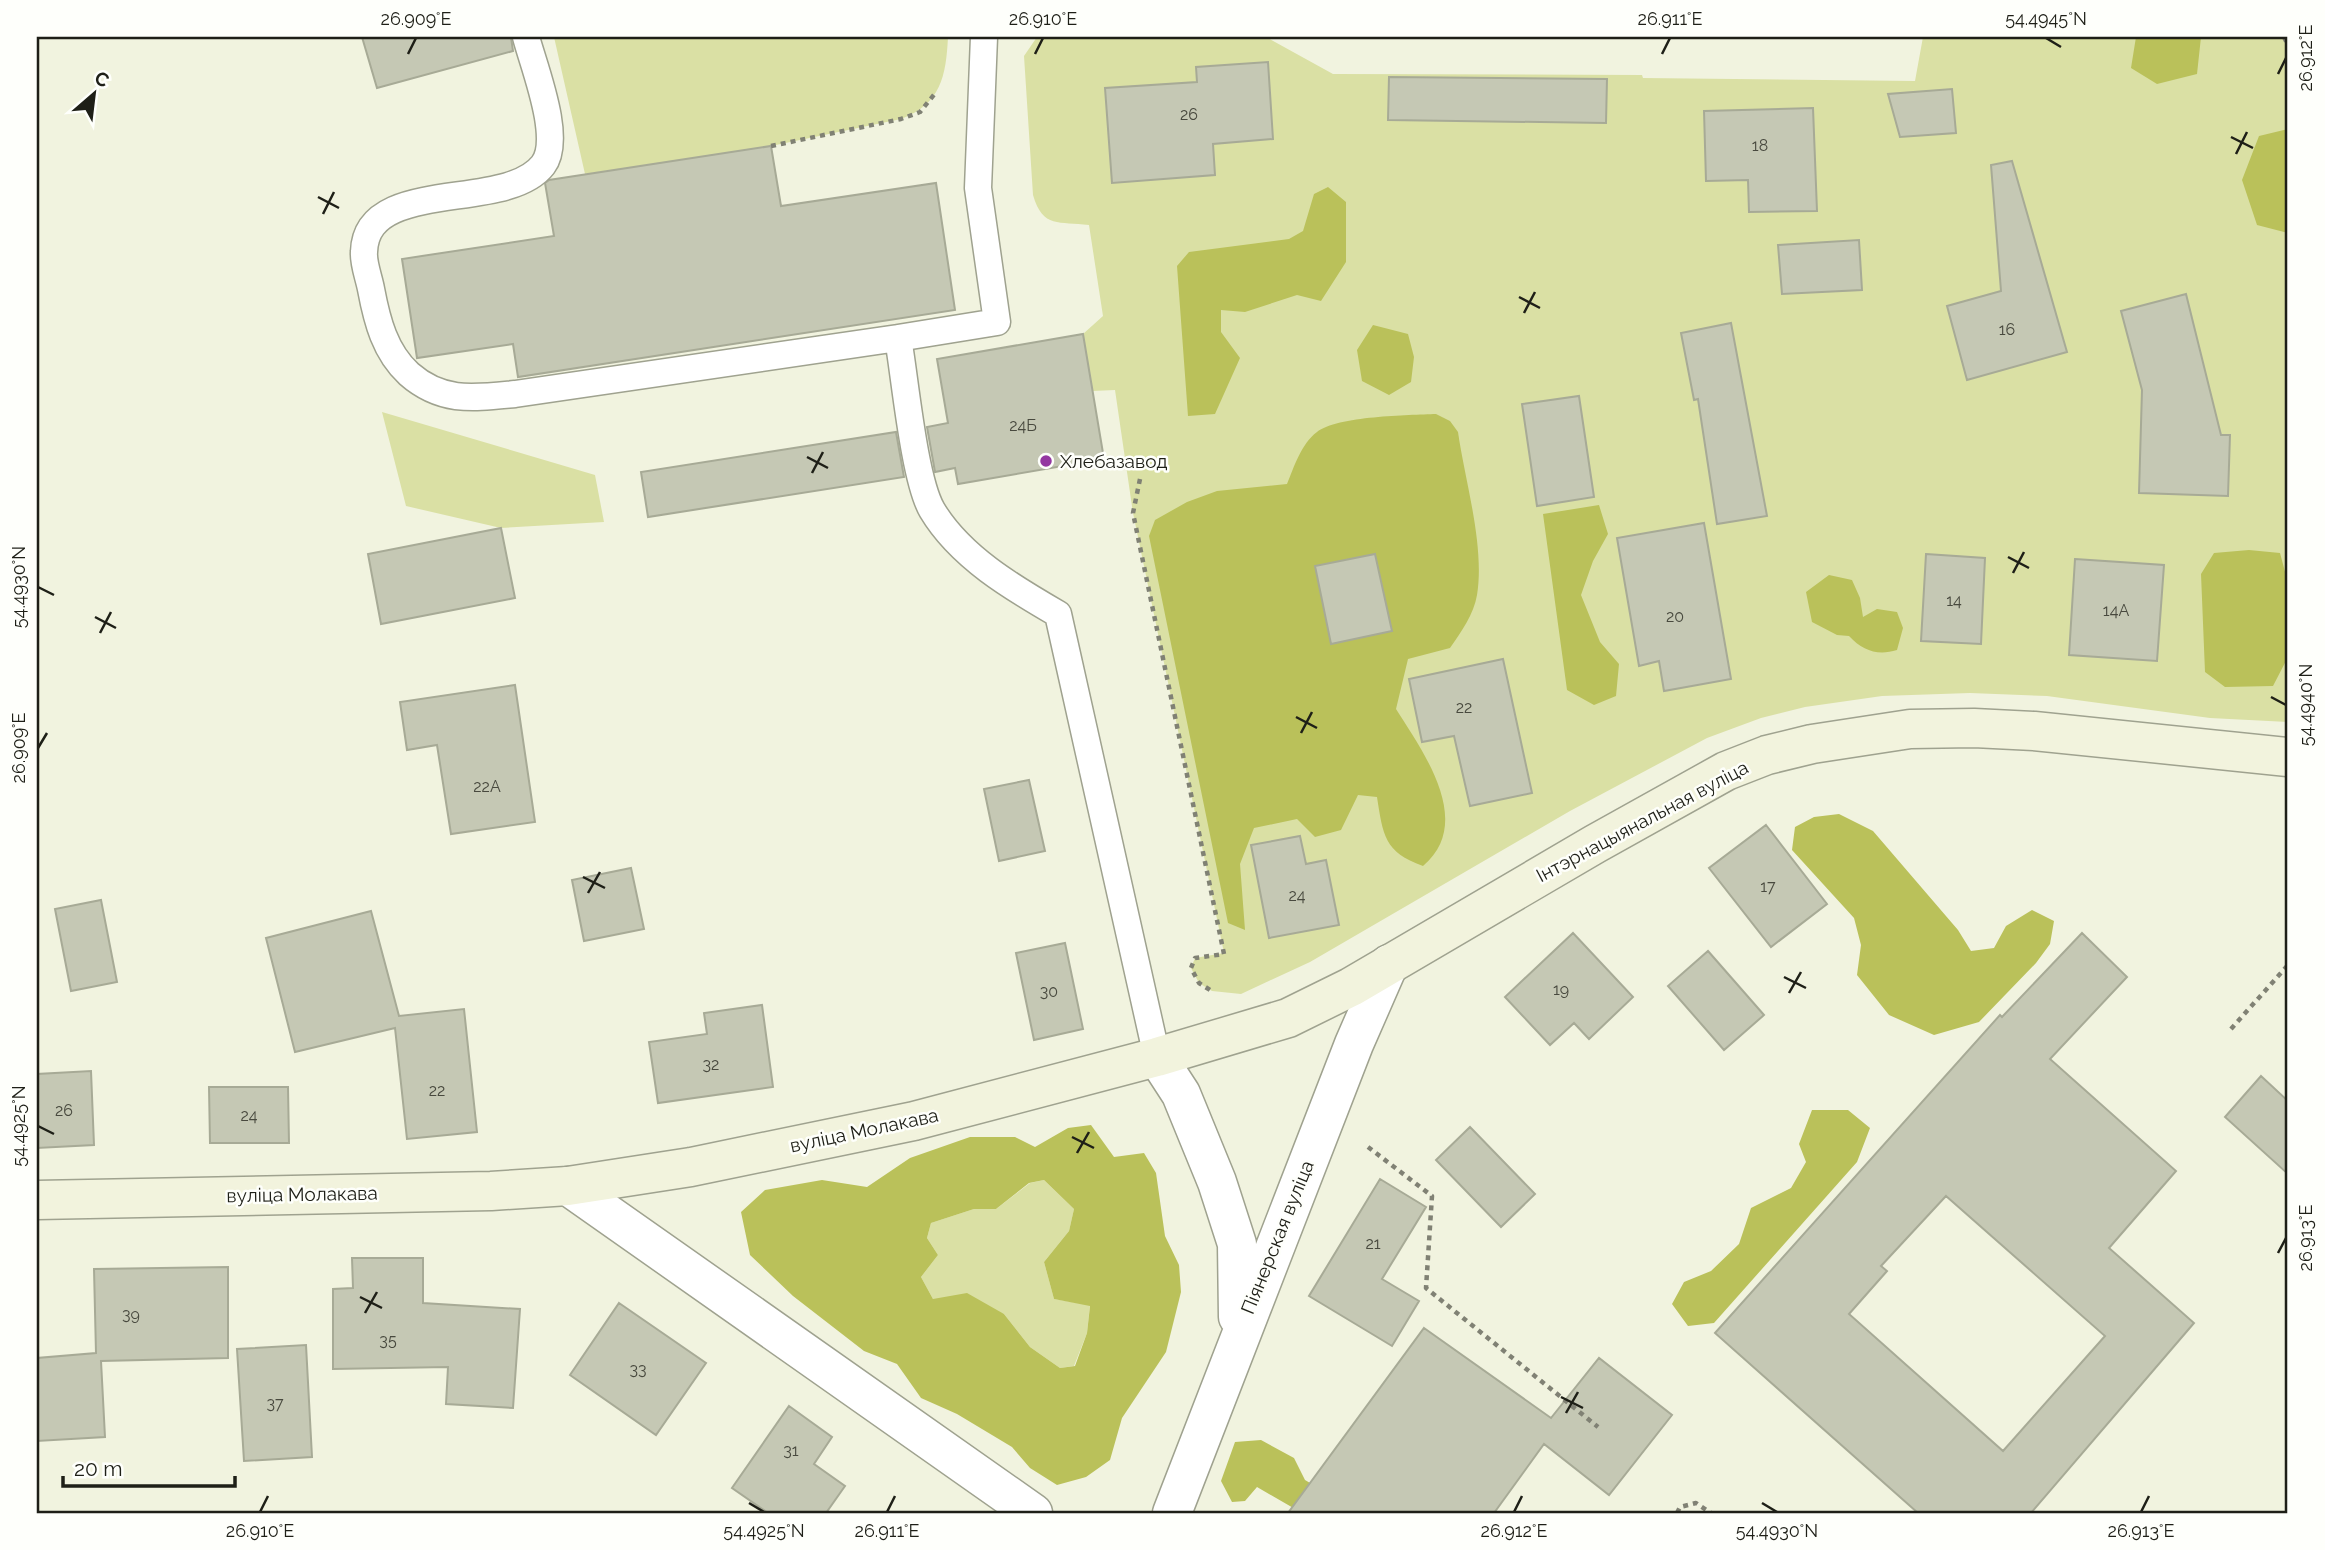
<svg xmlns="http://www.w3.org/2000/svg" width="2325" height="1550" viewBox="0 0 2325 1550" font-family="Raleway,sans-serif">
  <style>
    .green { fill: #dae0a4 }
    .forest { fill: #bac15a; fill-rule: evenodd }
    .building { fill: #c5c8b4; stroke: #a7aa96; stroke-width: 2; fill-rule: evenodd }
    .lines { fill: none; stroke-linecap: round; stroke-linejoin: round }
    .service-casing { stroke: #9fa28f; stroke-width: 29 }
    .minor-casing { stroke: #9fa28f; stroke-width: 41 }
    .secondary-casing { stroke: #9fa28f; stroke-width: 41 }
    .path { stroke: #808174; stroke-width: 4.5; stroke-dasharray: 5 5; stroke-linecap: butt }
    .service { stroke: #fff; stroke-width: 26 }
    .minor { stroke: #fff; stroke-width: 38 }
    .secondary { stroke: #f2f3dd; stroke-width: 38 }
    .ticks { fill: none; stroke: #1e1f17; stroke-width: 2.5 }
    .poi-dot { fill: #9437a1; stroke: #fefffb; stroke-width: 2.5 }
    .labels { text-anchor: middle; stroke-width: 5; stroke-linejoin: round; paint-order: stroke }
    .number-label { font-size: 16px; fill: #48493e }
    .poi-label { font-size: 19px; fill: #1e1f17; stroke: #fefffb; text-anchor: start }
    .street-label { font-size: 19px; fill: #1e1f17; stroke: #fefffb }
    .neatline { fill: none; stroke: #1e1f17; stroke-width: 2.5 }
    .ticks-label { font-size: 18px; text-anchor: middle; fill: #1e1f17 }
  </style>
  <rect width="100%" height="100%" fill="#f1f3df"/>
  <path class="green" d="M554 37H948C946 76 941 104 901 119L771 146 585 174Z
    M1037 37H1266L1333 74 1642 75 1643 78 1915 81 1923 37H2288V722L2210 718 2047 696 1970 693 1882 696 1805 707 1761 718 1707 738 1570 811 1310 962 1241 994 1212 991 1199 983 1191 968 1195 958 1224 953 1133 513 1115 390 1092 391 1083 334 1103 316 1089 225C1059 221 1043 229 1033 195L1024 56Z
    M382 412 595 475 604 522 501 528 406 506Z
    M1044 1180 1074 1209 1069 1231 1044 1262 1054 1299 1090 1305 1087 1333 1074 1366 1060 1368 1030 1347 1004 1314 933 1299 921 1277 938 1255 927 1238 931 1223 974 1209H996L1030 1183Z"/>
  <path class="forest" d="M2136 37H2201L2197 74 2157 84 2131 68Z
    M2288 129V233L2257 225 2242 180 2259 136Z
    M1328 187 1346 202V262L1321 301 1297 295 1245 312 1221 310V332L1240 358 1215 414 1188 416 1177 266 1189 252 1289 239 1303 231 1314 194Z
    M1373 325 1408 334 1414 357 1411 382 1389 395 1362 381 1357 350Z
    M1436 414 1450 421 1458 432C1465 481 1485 546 1477 595 1474 614 1461 632 1450 648L1408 659 1396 709C1423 752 1475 822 1423 866 1384 852 1383 835 1377 797L1358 795 1341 830 1315 837 1297 819 1254 828 1240 864 1245 930 1228 923 1149 536 1155 520 1187 502 1217 491 1287 484C1294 467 1301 444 1317 432 1337 416 1409 415 1436 414Z
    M1599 505 1608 534 1593 561 1581 595 1600 642 1619 664 1616 696 1594 705 1567 690 1543 514Z
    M2249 550 2280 553 2288 583V657L2273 686 2225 687 2205 672 2201 574 2214 553Z
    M1829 575 1852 580 1860 598 1863 617 1877 609 1897 612 1903 628 1897 650C1878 656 1863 651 1849 636L1837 635 1812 622 1806 592Z
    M1839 814 1873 831 1958 930 1971 951 1994 948 2006 926 2032 910 2054 921 2050 944 2036 963 1979 1022 1934 1035 1889 1015 1857 975 1861 945 1854 918 1792 850 1795 827 1814 817Z
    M1812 1110H1848L1870 1128 1857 1162 1714 1323 1688 1326 1672 1304 1684 1282 1711 1271 1739 1244 1751 1208 1791 1188 1806 1162 1799 1144Z
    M1091 1125 1114 1157 1144 1153 1156 1173 1165 1236 1179 1265 1181 1292 1166 1352 1122 1418 1110 1460 1086 1477 1057 1485 1030 1468 1012 1447 957 1414 921 1398 897 1364 864 1351 793 1296 750 1255 741 1212 765 1190 822 1180 867 1187 910 1158 970 1137H1015L1035 1147 1068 1128ZM1044 1180 1074 1209 1069 1231 1044 1262 1054 1299 1090 1306 1087 1333 1075 1366 1060 1368 1030 1347 1004 1314 967 1293 933 1299 921 1277 938 1255 927 1238 931 1223 974 1209H996L1029 1183Z
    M1261 1440 1294 1458 1305 1480 1327 1493 1416 1504 1419 1513H1342L1312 1496 1302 1513 1257 1487 1245 1501 1232 1502 1221 1481 1235 1442Z"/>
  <path class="building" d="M362 37H511L513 51 377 88Z
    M1268 62 1273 139 1213 144 1215 175 1112 183 1105 88 1197 82 1196 67Z
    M1389 77 1607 79 1606 123 1388 120Z
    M1952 89 1956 133 1900 137 1888 94Z
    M1813 108 1817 211 1749 212 1748 180 1706 181 1704 111Z
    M771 146 781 206 936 183 955 310 518 377 513 344 417 358 402 259 554 236 545 183 549 180Z
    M2012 161 2067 352 1967 380 1947 306 2001 291 1991 165Z
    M1859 240 1862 290 1782 294 1778 245Z
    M2186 294 2221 435H2230L2228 496 2139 493 2142 390 2121 311Z
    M1731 323 1767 516 1717 524 1698 399 1694 400 1681 333Z
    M1083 334 1104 459 958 484 955 468 935 472 927 427 948 423 937 359Z
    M1579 396 1594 497 1537 506 1522 404Z
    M896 432 904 477 648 517 641 472Z
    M1704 523 1731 679 1664 691 1659 661 1639 666 1617 538Z
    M501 528 515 598 381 624 368 554Z
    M1375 554 1392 631 1331 644 1315 566Z
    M1926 554 1985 558 1981 644 1921 641Z
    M2075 559 2164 565 2157 661 2069 655Z
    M1503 659 1532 793 1470 806 1454 736 1422 742 1409 679Z
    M515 685 535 822 451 834 437 745 407 750 400 702Z
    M1029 780 1045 851 999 861 984 789Z
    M1766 825 1827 904 1771 947 1709 868Z
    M1300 836 1306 864 1326 860 1339 925 1269 938 1251 845Z
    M631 868 644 929 584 941 572 880Z
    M101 900 117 982 71 991 55 909Z
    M371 911 399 1016 464 1009 477 1132 407 1139 395 1028 295 1052 266 938Z
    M1573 933 1633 997 1589 1039 1574 1023 1550 1045 1505 997Z
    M2082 933 2127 977 2050 1059 2176 1171 2109 1248 2194 1323 2031 1513H1918L1715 1333 2000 1015 2002 1017ZM1946 1196 2105 1336 2003 1451 1849 1314 1887 1271 1881 1266Z
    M1065 943 1083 1029 1034 1040 1016 953Z
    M1708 951 1764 1015 1724 1050 1668 986Z
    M762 1005 773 1087 658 1103 649 1042 707 1034 704 1013Z
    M91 1071 94 1145 37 1148V1074Z
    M2261 1076 2288 1101V1174L2225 1117Z
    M209 1087H288L289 1143H210Z
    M1470 1127 1535 1194 1501 1227 1436 1160Z
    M1380 1179 1426 1207 1382 1279 1419 1301 1392 1346 1309 1296Z
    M352 1258H423V1303L520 1309 513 1408 446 1404 448 1367 333 1369V1289L353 1288Z
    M228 1267V1358L101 1361 105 1437 37 1441V1358L96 1353 94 1269Z
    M619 1303 706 1363 656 1435 570 1375Z
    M1424 1328 1551 1418 1599 1358 1672 1415 1609 1495 1544 1444 1494 1513H1288Z
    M306 1345 312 1457 244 1461 237 1349Z
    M789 1406 832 1437 814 1464 845 1486 826 1513H768L732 1488Z"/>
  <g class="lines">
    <g class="service-casing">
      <path id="service" d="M526 37C534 67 563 139 543 165 506 213 366 176 364 252 363 263 369 278 371 289 377 321 385 352 409 374 442 403 474 398 515 394L898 338
        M984 37 978 188 997 322 898 338C905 378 914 479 932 510 960 557 1013 588 1058 614L1157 1057"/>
    </g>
    <g class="minor-casing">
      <path id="minor" d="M1157 1057 1181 1094 1217 1182 1237 1244 1238 1317
        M568 1186 1033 1513
        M1172 1513 1354 1044 1389 964"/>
    </g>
    <g class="secondary-casing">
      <path id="secondary" d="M37 1200 491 1191 568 1186 691 1167 914 1121 1157 1057 1288 1018 1351 987 1595 844 1726 771 1767 755 1812 744 1910 729 1974 728 2034 731 2288 757"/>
    </g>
    <path class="path" d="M2284 37 2288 45
      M771 146 901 119 920 112 937 91
      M1140 479 1133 513 1224 954 1195 958 1191 968 1199 983 1210 990
      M2231 1029 2288 965
      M1368 1147 1432 1196 1426 1288 1598 1427
      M1677 1513 1680 1507 1696 1503 1711 1513"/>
    <use href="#service" class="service"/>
    <use href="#minor" class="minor"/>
    <use href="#secondary" class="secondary"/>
  </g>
  <path class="ticks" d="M2046 38 2061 47M408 54 416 38M1035 54 1043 38M1662 54 1670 38M2278 74 2286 58M2231 137 2253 148M2236 154 2247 132M318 197 339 208M323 214 334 192M1519 297 1540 308M1524 313 1535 292M807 457 828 468M812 473 823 452M2008 557 2029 568M2013 573 2024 552M38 587 54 595M95 617 116 628M100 633 111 612M2271 697 2286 705M1296 717 1317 728M1301 733 1312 712M38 748 47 733M583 877 605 888M588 893 600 872M1784 977 1806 988M1789 993 1801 972M38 1126 54 1134M1072 1137 1094 1148M1077 1153 1089 1132M2278 1253 2286 1238M360 1297 382 1308M365 1313 377 1292M1561 1397 1583 1408M1566 1413 1578 1392M749 1503 764 1512M1762 1503 1777 1512M260 1512 268 1496M887 1512 895 1496M1514 1512 1522 1496M2141 1512 2149 1496"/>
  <circle class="poi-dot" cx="1046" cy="461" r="7"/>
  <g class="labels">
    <g class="number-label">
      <text x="1189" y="120">26</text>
      <text x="1760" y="151">18</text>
      <text x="2007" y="335">16</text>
      <text x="1023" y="431">24Б</text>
      <text x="1954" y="606">14</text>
      <text x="2116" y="616">14А</text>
      <text x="1675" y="622">20</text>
      <text x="1464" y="713">22</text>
      <text x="487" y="792">22А</text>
      <text x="1768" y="892">17</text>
      <text x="1297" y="901">24</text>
      <text x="1561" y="995">19</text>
      <text x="1049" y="997">30</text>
      <text x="711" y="1070">32</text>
      <text x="437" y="1096">22</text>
      <text x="64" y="1116">26</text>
      <text x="249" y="1121">24</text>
      <text x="1373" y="1249">21</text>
      <text x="131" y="1320">39</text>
      <text x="388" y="1346">35</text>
      <text x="638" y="1375">33</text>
      <text x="275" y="1409">37</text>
      <text x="791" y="1456">31</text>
    </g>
    <g class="poi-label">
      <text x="1060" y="468">Хлебазавод</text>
    </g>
    <g class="street-label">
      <text transform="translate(1642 821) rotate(-28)" y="7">Інтэрнацыянальная вуліца</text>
      <text transform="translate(864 1130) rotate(-12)" y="7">вуліца Молакава</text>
      <text transform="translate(302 1194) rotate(-1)" y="7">вуліца Молакава</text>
      <text transform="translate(1277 1237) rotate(-68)" y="7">Піянерская вуліца</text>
    </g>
  </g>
  <rect width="2325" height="1550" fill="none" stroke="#fefffb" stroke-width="77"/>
  <g transform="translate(94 94) rotate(28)" stroke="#fefffb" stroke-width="5" paint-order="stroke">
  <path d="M0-5L12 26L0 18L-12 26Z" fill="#1e1f17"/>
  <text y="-10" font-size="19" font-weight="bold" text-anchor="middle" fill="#1e1f17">С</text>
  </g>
  <path d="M63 1476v10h172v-10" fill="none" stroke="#1e1f17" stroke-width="3.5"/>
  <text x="74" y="1476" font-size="21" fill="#1e1f17" stroke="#fefffb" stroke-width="5" paint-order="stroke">20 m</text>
  <rect x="38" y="38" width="2248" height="1474" class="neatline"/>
  <g class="ticks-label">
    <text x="416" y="25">26.909°E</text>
    <text x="1043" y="25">26.910°E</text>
    <text x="1670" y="25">26.911°E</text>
    <text x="2046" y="25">54.4945°N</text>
    <text transform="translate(2306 58) rotate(-90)" y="6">26.912°E</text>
    <text transform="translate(19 587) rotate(-90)" y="6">54.4930°N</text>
    <text transform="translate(2306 705) rotate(-90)" y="6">54.4940°N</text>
    <text transform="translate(19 748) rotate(-90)" y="6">26.909°E</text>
    <text transform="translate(19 1126) rotate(-90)" y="6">54.4925°N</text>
    <text transform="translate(2306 1238) rotate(-90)" y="6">26.913°E</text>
    <text x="260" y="1537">26.910°E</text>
    <text x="764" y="1537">54.4925°N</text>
    <text x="887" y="1537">26.911°E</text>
    <text x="1514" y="1537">26.912°E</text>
    <text x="1777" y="1537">54.4930°N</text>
    <text x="2141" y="1537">26.913°E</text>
  </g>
</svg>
